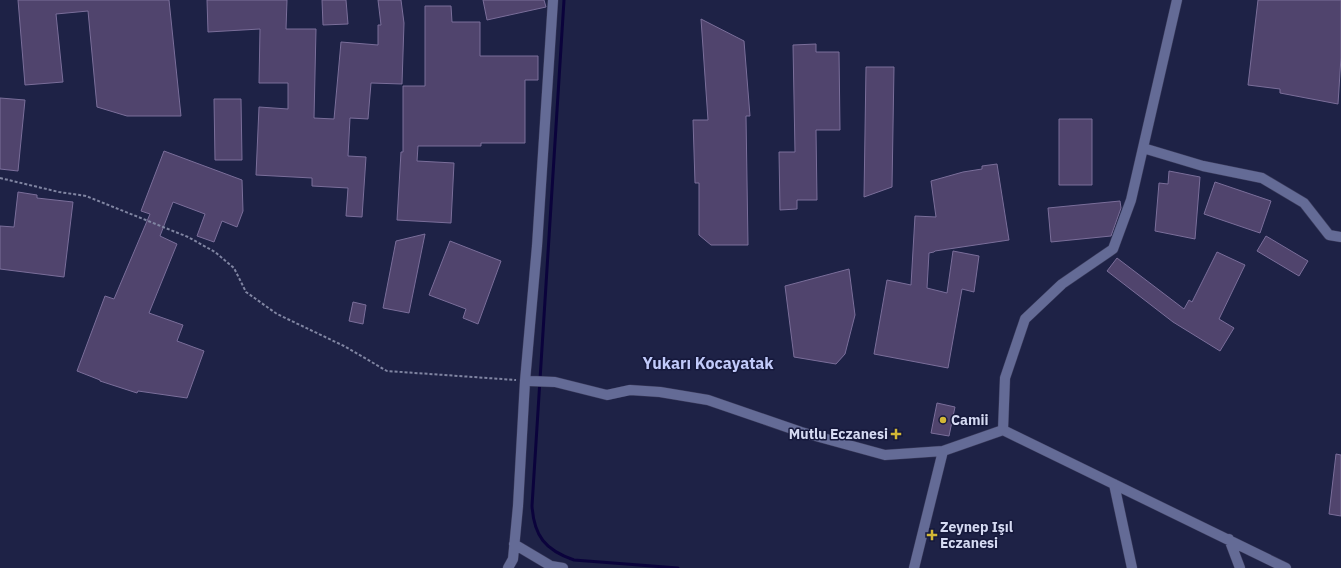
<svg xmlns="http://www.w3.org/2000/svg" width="1341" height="568" viewBox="0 0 1341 568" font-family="'IBM Plex Sans',sans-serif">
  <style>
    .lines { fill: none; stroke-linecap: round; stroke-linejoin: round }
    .stream { stroke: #0b033c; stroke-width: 3 }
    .building { fill: #50446d; stroke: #7a6e9a }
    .minor-casing { stroke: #3a3b5b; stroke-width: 11 }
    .path { stroke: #8085a2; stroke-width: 2; stroke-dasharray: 3 2; stroke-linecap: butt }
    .minor { stroke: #646b96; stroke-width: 10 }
    .poi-dot { fill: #d2b736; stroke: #15183b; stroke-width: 1.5 }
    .labels { text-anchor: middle; stroke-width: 3; stroke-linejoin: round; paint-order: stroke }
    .poi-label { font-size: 14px; font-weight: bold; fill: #d5daf2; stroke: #15183b; text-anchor: start }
    .quarter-label { font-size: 16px; font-weight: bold; fill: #c1cafa; stroke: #15183b }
  </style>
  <rect width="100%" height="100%" fill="#1e2246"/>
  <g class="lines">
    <path class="stream" d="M564 0 532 506C534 536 545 550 574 560L678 568"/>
  </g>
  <path class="building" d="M18 0H169L181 116H127L97 107 88 11 56 14 63 82 25 85Z
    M207 0H287L286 29H316L314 118 334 119 341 42 378 45V25H381L378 0H401L404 23 402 84 371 83 368 119 350 118 348 156 366 157 362 217 346 216 348 188 312 186V178L256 175 259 107 288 109V83H259L260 29 208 32Z
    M322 0H346L348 24 323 25Z
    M483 0H544L546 7 487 20Z
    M1258 0H1341V57L1338 104 1280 93V89L1248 85Z
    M425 6H451L452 22H480V56H538V80H525V143H481V146H418L417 161 454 163 451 223 397 220 401 152H403V86H425Z
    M701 19 744 41 750 116H746L748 245H711L699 235V183H695L693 120H708Z
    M816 44V52H839L840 130H816L817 200H797V209L780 210 779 152H795L793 45Z
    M866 67H894L892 187 864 197Z
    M0 98 25 100 18 171 0 169Z
    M214 99H241L242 160H215Z
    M1059 119H1092V185H1059Z
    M164 151 242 180 243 211 237 227 222 221 214 242 197 236 205 214 173 202 160 236 177 244 149 313 183 325 177 341 204 351 187 398 138 391 137 393 100 381V380L77 371 105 296 114 299 150 214 141 211Z
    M997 164 1009 240 935 251 934 252 929 253 927 288 947 293 953 251 979 256 974 292 962 289 948 368 874 354 887 280 911 285 915 216 936 217 931 181 963 172 982 169V166Z
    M1169 171 1200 177 1195 239 1155 231 1159 183 1168 184Z
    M1215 182 1271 201 1260 233 1204 214Z
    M18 192 37 195V198L73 202 64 277 0 269V226L14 227Z
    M1120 201 1121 208 1111 236 1051 242 1048 208Z
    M425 234 409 313 383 308 396 241Z
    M1266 236 1308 261 1299 276 1257 251Z
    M450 241 501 261 478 324 463 318 466 309 429 295Z
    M1217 252 1245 265 1219 319 1234 328 1220 351 1173 322 1107 271 1117 258 1184 309 1189 300 1192 302Z
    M849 269 855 315 845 354 836 364 794 357 785 286Z
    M353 302 366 305 363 324 349 321Z
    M937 403 955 407 949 436 931 433Z
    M1336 454 1341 455V516L1329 514Z"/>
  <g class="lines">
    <g class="minor-casing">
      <path id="minor" d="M1143 148 1203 166 1262 178 1304 203 1329 235 1341 237
        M530 381 555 382 607 395 630 390 660 392 708 400 801 432 885 455 943 451 1003 430 1286 568
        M1003 430 1005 378 1025 319 1062 284 1113 249 1131 200 1177 0
        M1114 484 1132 568
        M1229 539 1240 568
        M514 544 551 566 563 568
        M508 568 513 559 518 506 525 381 537 246 553 0
        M914 568 943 451"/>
    </g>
    <path class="path" d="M0 178 59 192 86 196 188 237 215 252 234 268 246 292 277 314 344 346 387 371 516 380"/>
    <use href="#minor" class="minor"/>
  </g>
  <g class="poi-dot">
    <circle cx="943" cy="420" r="4"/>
    <path d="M894 428h4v4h4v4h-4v4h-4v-4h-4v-4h4z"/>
    <path d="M930 529h4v4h4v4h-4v4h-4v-4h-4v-4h4z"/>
  </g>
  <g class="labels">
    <g class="poi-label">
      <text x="951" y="425">Camii</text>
      <text x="888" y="439" text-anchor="end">Mutlu Eczanesi</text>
      <text x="940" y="532">Zeynep Işıl<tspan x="940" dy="16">Eczanesi</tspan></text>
    </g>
    <g class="quarter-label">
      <text x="708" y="369">Yukarı Kocayatak</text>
    </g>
  </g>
</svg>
